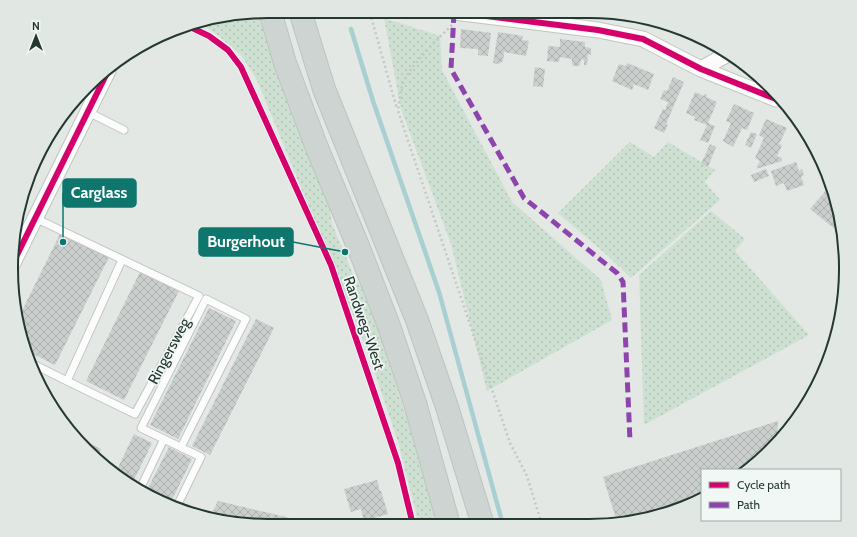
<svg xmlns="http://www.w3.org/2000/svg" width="857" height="537" viewBox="0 0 857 537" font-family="Cabin,sans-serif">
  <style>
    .grass { fill: url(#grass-dots) }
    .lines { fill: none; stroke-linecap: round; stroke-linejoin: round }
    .stream { stroke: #a8cfd1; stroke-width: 4.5 }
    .building { fill: url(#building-cross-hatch) }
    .service-casing { stroke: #c0c5c2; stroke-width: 9 }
    .minor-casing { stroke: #c0c5c2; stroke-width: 17 }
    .primary-casing { stroke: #bcc4c1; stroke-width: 24 }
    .path { stroke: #c0c8c4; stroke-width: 2.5; stroke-dasharray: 2 3; stroke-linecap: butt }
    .service { stroke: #fbfcfb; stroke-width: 7 }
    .minor { stroke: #fbfcfb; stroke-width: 15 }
    .primary { stroke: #ced4d1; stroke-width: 22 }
    .quiet { stroke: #8e44ad; stroke-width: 5; stroke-dasharray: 10 5; stroke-linecap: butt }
    .cycleway-casing { stroke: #f1f7f4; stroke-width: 8 }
    .cycleway { stroke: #d6006c; stroke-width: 6 }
    .labels { text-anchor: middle; stroke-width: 3.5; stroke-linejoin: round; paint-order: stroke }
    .street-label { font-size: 15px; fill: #243831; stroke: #f1f7f4 }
    .rim { fill: none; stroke: #243831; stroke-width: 2 }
    .leader { fill: none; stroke: #0f766e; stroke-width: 1.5 }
    .callout-dot { fill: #0f766e; stroke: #f1f7f4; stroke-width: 1.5 }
    .callout { fill: #0f766e; stroke: #0f766e; stroke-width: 1.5 }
    .callout-label { font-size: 16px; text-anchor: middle; font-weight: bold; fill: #fff }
  </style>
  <defs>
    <pattern id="grass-dots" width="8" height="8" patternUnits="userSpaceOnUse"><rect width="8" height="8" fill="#cee0d2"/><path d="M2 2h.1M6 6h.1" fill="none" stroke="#b1c1b5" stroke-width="1.8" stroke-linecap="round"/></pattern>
    <pattern id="building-cross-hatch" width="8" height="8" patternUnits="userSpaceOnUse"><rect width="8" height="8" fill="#cacfcd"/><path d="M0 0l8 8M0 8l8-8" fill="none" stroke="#adb2b0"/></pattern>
  </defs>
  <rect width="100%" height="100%" fill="#e3e8e5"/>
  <path class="grass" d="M258 13 328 195 332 224 353 274 371 301 384 348 409 425 437 525H419L399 445 366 347 257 80 241 55 219 36 199 22Z
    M384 18 440 36 442 70 512 202 601 280 612 320 487 391 451 244 401 109Z
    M630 142 654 157 668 142 715 170 705 182 720 200 631 278 607 255 558 213Z
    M711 211 745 239 735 251 809 335 644 425 639 275Z"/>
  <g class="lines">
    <path class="stream" d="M351 29 373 101 439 292 503 525"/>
  </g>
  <path class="building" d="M461 29 491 33 488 56 478 55V49L460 48Z
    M498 32 523 36 522 40 529 41 526 56 504 52 503 61 499 64 493 63Z
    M560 39 585 42V47L591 48V55L588 54 587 65H584V60L581 59 580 65 578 66H574L572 64V59L560 57 559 62 547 61 548 46 560 47Z
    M705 41 715 47 709 50Z
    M627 63 654 74 648 90 634 84 632 90 612 81 619 64 626 66Z
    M535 67 545 69 543 87 533 86Z
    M673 77 684 82 666 124 668 125 664 133 654 128 663 109 665 110 668 102 660 99 664 90 667 91Z
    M695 92 704 96 705 94 707 95 706 97 717 102 708 123 715 126 708 143 700 140 707 125 694 120 695 117 686 113Z
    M734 104 754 113 747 130 742 128 733 147 723 141 731 123 726 121Z
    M766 119 787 128 779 144 782 145 777 156 782 158V161L756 169 760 161 755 158 764 138 759 135Z
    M751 132 757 134 751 148 745 145Z
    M710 144 716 147 708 167 701 164Z
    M796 162 799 171 802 169 804 175 801 177 804 185 787 191 784 183 776 186 771 171Z
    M766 169 769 176 754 182 751 175Z
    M828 188 840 225 836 230 810 209Z
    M61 232 109 257 55 365 27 351 20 335 18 319Z
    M140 272 179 291 124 400 86 381Z
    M209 308 236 321 178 439 150 425Z
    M256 319 274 328 210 455 192 446Z
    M778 421 777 437 779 440 758 462 747 470H702V499L617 522 603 477Z
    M134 434 152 443 132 484 115 474Z
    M79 438 101 449 97 457Z
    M169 447 192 459 169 506 146 492Z
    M377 480 380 491H381L388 514 364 521 361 509 351 512 344 489Z
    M218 501 303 521V524H235L210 517Z"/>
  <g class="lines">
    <g class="service-casing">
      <path id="service" d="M88 112 124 130
        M35 218 199 296 135 414 67 381
        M33 364 67 381 122 260
        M140 489 164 439
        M176 508 201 457 141 428 206 299 246 319 181 447"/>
    </g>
    <g class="minor-casing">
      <path id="minor" d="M454 12 598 30 643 39 701 69 776 99
        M701 69 728 54
        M12 265 108 71"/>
    </g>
    <g class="primary-casing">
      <path id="primary" d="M270 11 285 63 317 148 358 246 389 326 415 403 449 525
        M300 11 324 89 417 320 447 407 483 525"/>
    </g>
    <path class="path" d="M370 13 397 109
      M452 25C438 39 408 67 402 86 400 94 399 103 398 111L510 443 527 476 542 525"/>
    <use href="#service" class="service"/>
    <use href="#minor" class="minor"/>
    <use href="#primary" class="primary"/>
    <path class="quiet" d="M454 13 451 69 524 198 617 273 623 282 630 441"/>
    <g class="cycleway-casing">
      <path id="cycleway" d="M454 12 598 30 643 39 701 69 776 99
        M186 25 209 36 228 50 241 67 331 265 398 463 413 525
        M12 265 108 71"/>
    </g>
    <use href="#cycleway" class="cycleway"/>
  </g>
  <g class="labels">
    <g class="street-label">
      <text transform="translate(364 323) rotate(71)" y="5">Randweg-West</text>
      <text transform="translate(169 351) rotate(-62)" y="5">Ringersweg</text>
    </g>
  </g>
  <path d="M0 0H857V537H0ZM268 18H589A250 250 0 0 1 839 268V269A250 250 0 0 1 589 519H268A250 250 0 0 1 18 269V268A250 250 0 0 1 268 18Z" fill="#e1e8e4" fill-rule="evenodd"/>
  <path class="rim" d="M268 18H589A250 250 0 0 1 839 268V269A250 250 0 0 1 589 519H268A250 250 0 0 1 18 269V268A250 250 0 0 1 268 18Z"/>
  <path class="leader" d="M63 242L63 193M345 252L293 242"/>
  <g class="callout-dot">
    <circle cx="63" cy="242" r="4"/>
    <circle cx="345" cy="252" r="4"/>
  </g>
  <g class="callout">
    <rect x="63" y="179" width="73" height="28" rx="4"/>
    <rect x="199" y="228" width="94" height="28" rx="4"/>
  </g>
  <g class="callout-label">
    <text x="99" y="198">Carglass</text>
    <text x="246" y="247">Burgerhout</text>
  </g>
  <rect x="701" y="469" width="140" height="52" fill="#f1f7f4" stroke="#9faba6"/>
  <rect x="709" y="482" width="20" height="6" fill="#d6006c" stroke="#9faba6"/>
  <text x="737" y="489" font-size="12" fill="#243831">Cycle path</text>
  <rect x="709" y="502" width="20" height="6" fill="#8e44ad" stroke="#9faba6"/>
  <text x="737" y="509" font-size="12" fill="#243831">Path</text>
  <g transform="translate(36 36)" stroke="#f1f7f4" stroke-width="3" paint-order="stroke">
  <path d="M0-3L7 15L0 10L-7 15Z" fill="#243831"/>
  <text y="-6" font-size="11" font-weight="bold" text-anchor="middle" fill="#243831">N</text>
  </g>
</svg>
